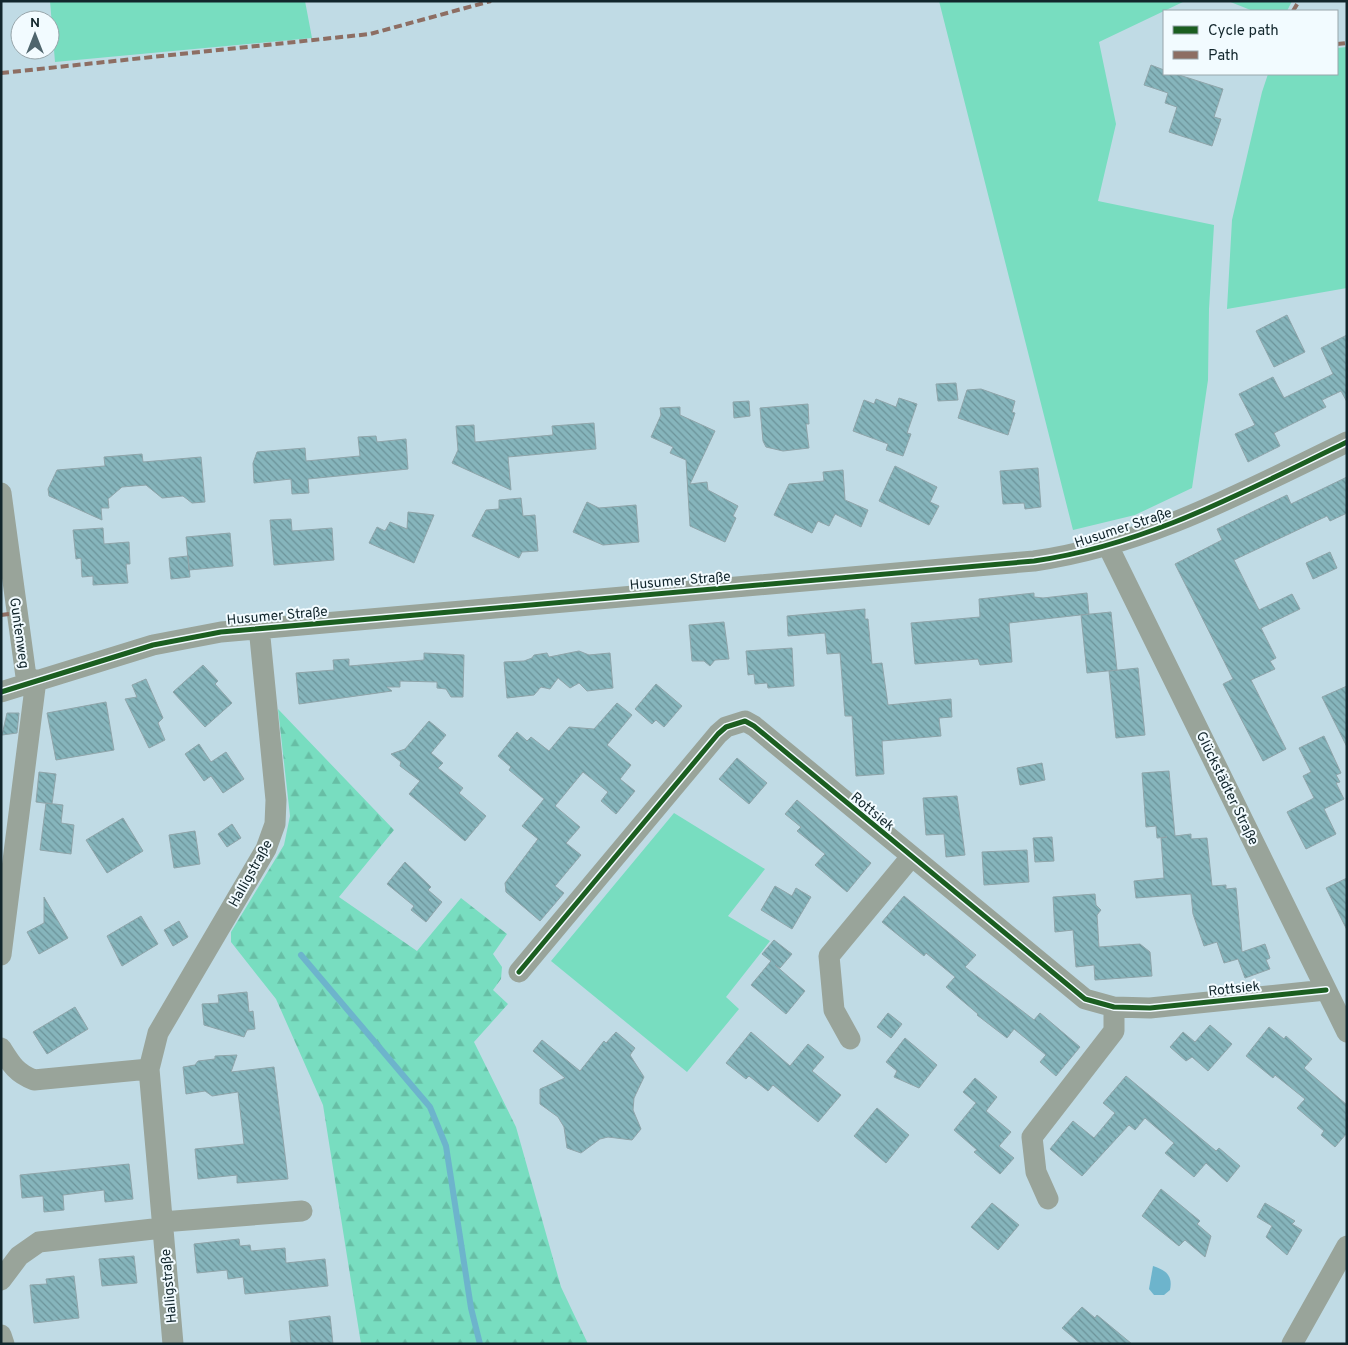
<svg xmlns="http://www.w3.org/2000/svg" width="1348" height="1345" viewBox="0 0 1348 1345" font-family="Overpass,sans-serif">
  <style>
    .green { fill: #78ddc0 }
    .forest { fill: url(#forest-firs) }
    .water { fill: #6db4cc }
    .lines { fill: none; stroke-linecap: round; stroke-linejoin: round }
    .stream { stroke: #6db4cc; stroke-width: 6 }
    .building { fill: url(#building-back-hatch); stroke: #8fa5aa }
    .minor { stroke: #99a49a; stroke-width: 21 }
    .quiet { stroke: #8d6e63; stroke-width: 4; stroke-dasharray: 8 4; stroke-linecap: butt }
    .cycleway-casing { stroke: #f2fbff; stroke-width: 8 }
    .cycleway { stroke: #1b5e20; stroke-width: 5 }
    .labels { text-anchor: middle; stroke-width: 4; stroke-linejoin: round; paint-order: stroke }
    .street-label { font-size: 14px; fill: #12262c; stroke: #f2fbff }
  </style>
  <defs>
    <pattern id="forest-firs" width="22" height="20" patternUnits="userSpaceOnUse" patternTransform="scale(1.25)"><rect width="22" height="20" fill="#78ddc0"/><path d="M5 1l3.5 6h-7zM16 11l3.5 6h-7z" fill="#67bea5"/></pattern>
    <pattern id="building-back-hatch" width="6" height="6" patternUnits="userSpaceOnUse" patternTransform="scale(1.25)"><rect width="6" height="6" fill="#86b5bc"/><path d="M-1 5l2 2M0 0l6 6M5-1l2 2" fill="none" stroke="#6c9399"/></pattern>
  </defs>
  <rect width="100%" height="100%" fill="#c0dbe5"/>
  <path class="green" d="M50 1H305L312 38 55 62Z
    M939 1H1185L1099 42 1116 124 1098 201 1214 225 1209 309 1208 380 1192 488 1135 515 1073 530Z
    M1228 1H1292L1287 11H1253Z
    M1347 47V288L1227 309 1232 220 1262 92 1268 74H1337V48Z
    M674 813 765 869 728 916 770 941 726 997 739 1009 687 1072 551 961Z"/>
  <path class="forest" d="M278 709 394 830 339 897 417 951 461 898 507 934 493 954 502 967 501 979 493 990 508 1004 474 1042 516 1127 561 1287 588 1344H361L323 1105 276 999 231 942V932L284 845 290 816Z"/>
  <path class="water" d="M1153 1266C1166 1270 1173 1276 1170 1290L1164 1295H1154L1149 1289Z"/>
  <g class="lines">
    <path class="stream" d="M301 955 430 1107 446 1146 471 1308 480 1344"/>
  </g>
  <path class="building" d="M1151 65 1164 70V74H1176L1223 89 1214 117 1221 119 1212 146 1169 132 1177 107 1165 103 1168 93 1144 85Z
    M1287 315 1305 352 1274 367 1256 331Z
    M1347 335V402L1341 391 1322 400 1326 407 1274 433 1280 446 1248 462 1235 434 1255 425 1239 394 1273 377 1284 398 1333 374 1321 348Z
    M956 383 958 400 938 401 936 384Z
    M981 389 1015 401 1012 412 1015 413 1008 435 958 418 967 390Z
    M899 398 917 404 907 433 911 434 903 456 886 450 888 444 853 431 864 400 874 404 876 399 896 407Z
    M749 401 750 416 734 418 733 402Z
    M808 404 809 424H806L809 448 783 451 766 447 763 441 760 408Z
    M680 407V415L715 431 690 484 707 482 708 490 738 506 733 516 736 518 725 542 690 526 686 460 670 453 673 447 651 437 661 415 660 408Z
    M594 423 596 449 508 457 511 490 452 463 458 450 456 426 474 425 475 442 553 435 552 426Z
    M376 436 377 442 406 439 408 469 308 479 309 493 292 494 291 479 254 483 253 463 257 452 305 448 306 461 360 456 358 437Z
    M142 454 143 462 201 457 205 502 192 503 183 496 162 498 146 485 122 487 108 499 109 508H101L102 520 49 496 48 489 57 470 105 466 104 457Z
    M895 466 937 487 930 502 939 506 929 525 879 501Z
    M1038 468 1041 507 1025 509 1024 503 1003 504 1000 471Z
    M843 470 845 500 868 510 861 527 835 514 829 526 818 521 812 533 774 515 789 484 824 481 823 472Z
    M1347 477V513L1330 521 1327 516 1234 560 1259 610 1292 594 1300 609 1261 628 1276 658 1270 661 1275 669 1251 680 1286 749 1263 761 1223 684 1233 679 1175 564 1222 540 1217 529 1287 495 1291 504Z
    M521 498 523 516 535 515 538 551 522 552 519 558 472 536 486 510 499 509V500Z
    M587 502 599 508 636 505 639 542 603 545 573 532Z
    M408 512 434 515 414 563 369 543 377 527 385 531 390 522 407 529Z
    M291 519 292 531 332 528 334 560 274 565 270 520Z
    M103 528 104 544 129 542 130 564H126L128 583 93 585V576L82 577 81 558 76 559 73 530Z
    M230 533 233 566 189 570 186 537Z
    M1330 552 1337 568 1313 579 1306 563Z
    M188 556 190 577 171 579 169 558Z
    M1034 593V597L1043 598 1087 593 1089 614 1009 623 1012 662 980 665 978 659 915 664 911 623 980 617 979 599Z
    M865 609V619H868L872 664 882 663 888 705 951 699 952 717 939 718 941 736 882 741 884 774 856 776 852 716H845L840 653 827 654 825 633 788 636 787 616Z
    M1111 612 1117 670 1087 673 1081 615Z
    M724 622 729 659 715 660 710 666 704 661H692L689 625Z
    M792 648 794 686 768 688 767 683 755 684 754 674 748 675 746 651Z
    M579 651 589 655 610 653 613 688 587 691 579 683 570 688 558 678 550 689 541 687 534 695 507 698 504 662 524 661 532 658 534 655 547 653 549 657Z
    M424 653 464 655 463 697H451L446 689 437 688V682L400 681V687H387L392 691 299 704 296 673 334 670 333 660 349 659V666L424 660Z
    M203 665 218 681 215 684 232 703 205 727 173 692Z
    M1138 668 1145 735 1116 738 1109 671Z
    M146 679 163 718 158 723 165 740 149 748 125 699 137 697 132 685Z
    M656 684 682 706 664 727 656 720 652 724 635 709Z
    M1347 686V747L1322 697Z
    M106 702 114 750 56 760 47 713Z
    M617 703 632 715 607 745 631 765 620 779 635 791 616 814 601 801 608 792 583 772 555 806 580 827 566 843 581 855 555 886 564 893 540 921 506 892 505 883 538 839 522 826 544 799 509 770 511 767 498 756 517 732 527 741 531 737 549 751 569 727 594 729Z
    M7 713H19L17 733 2 735Z
    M429 721 446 735 431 753 443 763 438 768 463 788 459 793 486 816 465 841 409 794 420 781 400 766 401 762 391 754 405 749Z
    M1324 736 1341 773 1336 775 1340 782 1336 783 1344 799 1324 809 1336 834 1306 849 1287 812 1314 798 1303 776 1311 772 1299 748Z
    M199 744 211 762 226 752 244 779 223 793 211 776 204 781 185 754Z
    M737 758 767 783 749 804 719 779Z
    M1042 763 1045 780 1020 785 1017 768Z
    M1169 771 1175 836 1191 834V839L1207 838 1212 886 1226 885V889L1236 888 1242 952 1265 944 1270 958 1266 960 1270 969 1245 978 1238 959 1224 963 1217 942 1204 946 1193 914 1191 894 1136 898 1134 881 1164 878 1161 838 1167 837 1157 838 1156 826 1146 827 1142 773Z
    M39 772 56 774 52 804 36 802Z
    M957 796 965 855 946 857 944 834 926 835 923 798Z
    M797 800 871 863 847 892 815 865 825 854 797 831 801 827 785 814Z
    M46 803 63 805 61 823 74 825 71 854 40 850Z
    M123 818 143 851 107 873 86 840Z
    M232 824 241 838 227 847 218 834Z
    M195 831 200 864 174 868 169 835Z
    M1052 837 1054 861 1035 862 1033 838Z
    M1027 850 1029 882 984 885 982 852Z
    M405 862 431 887 428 890 442 902 426 922 411 910 414 906 387 884Z
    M1347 878V930L1326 888Z
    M775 886 792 896 796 888 811 897 792 929 761 910Z
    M1095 894 1096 905 1101 910 1097 915 1099 947 1140 944 1150 952 1152 976 1095 980 1094 965 1076 967 1073 930 1055 932 1053 897Z
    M904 896 976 955 965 967 1034 1020 1040 1013 1080 1047 1056 1076 1040 1062 1046 1055 1014 1029 1007 1038 977 1015 978 1014 946 987 955 977 926 953 924 956 882 922Z
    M44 897 68 938 39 954 27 932 44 923Z
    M141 916 158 944 122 966 107 936Z
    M179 921 188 937 173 946 164 930Z
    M774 940 792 954 780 968 775 965 805 991 786 1014 751 985 771 961 762 954Z
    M247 992 249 1012 253 1011 255 1029 247 1030 244 1037 204 1025 202 1004 219 1003 218 995Z
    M75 1007 88 1029 47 1054 33 1032Z
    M888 1013 902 1024 891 1038 877 1027Z
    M1210 1025 1232 1044 1208 1071 1192 1057 1186 1061 1170 1047 1183 1032 1195 1042Z
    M1269 1027 1284 1039 1286 1036 1312 1059 1304 1068 1347 1105V1133L1335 1147 1321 1135 1324 1131 1297 1108 1305 1099 1275 1075 1273 1078 1246 1056Z
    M616 1032 635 1048 630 1055 644 1077 634 1098 633 1110 641 1129 632 1140 608 1137 600 1139 581 1153 567 1148 564 1127 558 1117 540 1104V1089L565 1078 533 1051 542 1040 580 1071 604 1041 606 1043Z
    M751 1032 790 1066 808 1044 824 1057 812 1071 841 1095 818 1122 773 1085 768 1091 749 1076 746 1079 726 1063Z
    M905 1038 937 1065 919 1088 894 1077 897 1071 886 1062Z
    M237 1055 231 1072 274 1067 288 1179 237 1183V1175L198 1179 195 1149 244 1144 238 1092 212 1096 205 1091 186 1094 183 1067 195 1065 198 1061 215 1059V1056Z
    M1126 1076 1216 1151 1219 1148 1240 1166 1227 1182 1206 1163 1194 1177 1165 1153 1174 1143 1145 1118 1135 1130 1129 1125 1082 1176 1050 1149 1073 1121 1094 1138 1115 1113 1103 1103Z
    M975 1078 997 1097 986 1111 1011 1132 999 1146 1014 1158 1000 1174 974 1152 977 1150 954 1130 976 1103 963 1092Z
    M877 1108 909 1135 886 1163 854 1136Z
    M129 1164 133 1199 105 1202 104 1190 63 1195 64 1210 44 1212 43 1196 22 1198 20 1175Z
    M1161 1189 1200 1221 1197 1224 1211 1236 1205 1257 1185 1240 1179 1246 1142 1216Z
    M992 1203 1019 1225 998 1250 971 1227Z
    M1265 1203 1295 1221 1292 1224 1302 1230 1287 1255 1266 1237 1272 1226 1257 1217Z
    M239 1239 240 1246 250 1245 251 1251 285 1248 286 1263 325 1259 328 1286 245 1294 243 1277 228 1279 227 1270 197 1273 194 1244Z
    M134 1256 137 1283 102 1286 99 1259Z
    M74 1276 79 1318 34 1323 30 1285 47 1284 46 1279Z
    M1082 1307 1095 1318 1097 1315 1132 1344H1081L1062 1328Z
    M330 1316 333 1344H291L289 1321Z"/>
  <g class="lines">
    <path class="minor" d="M1 493 27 684
      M1108 546 1347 1032
      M1 692 153 645 221 632 1034 561C1147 545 1245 491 1347 442
      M1 955 36 680
      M519 972 718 734 726 727 745 721 754 726 1085 999 1114 1007 1150 1008 1326 990
      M850 1039 834 1010 829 956 911 857
      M1 1048C11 1064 16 1073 34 1080L149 1069
      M1048 1199 1036 1172 1032 1137 1114 1031V1007
      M162 1222 302 1211
      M1 1280 19 1256 39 1242 162 1228
      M1 1335 4 1344
      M173 1344 149 1069 158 1033 266 849 275 824 276 800 259 627
      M1292 1344 1347 1246"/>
    <path class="quiet" d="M1293 11 1299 1
      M1337 44 1347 43
      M1 73 370 34 491 1
      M1 615 17 613"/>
    <g class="cycleway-casing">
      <path id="cycleway" d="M1 692 153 645 221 632 1034 561C1147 545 1245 491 1347 442
        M519 972 718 734 726 727 745 721 754 726 1085 999 1114 1007 1150 1008 1326 990"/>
    </g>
    <use href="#cycleway" class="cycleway"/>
  </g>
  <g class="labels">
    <g class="street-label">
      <text transform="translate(1123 527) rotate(-18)" y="5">Husumer Straße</text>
      <text transform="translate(680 580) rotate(-5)" y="5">Husumer Straße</text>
      <text transform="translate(277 615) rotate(-5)" y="5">Husumer Straße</text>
      <text transform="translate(20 633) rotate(82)" y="5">Guntenweg</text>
      <text transform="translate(1228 788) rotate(64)" y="5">Glückstädter Straße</text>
      <text transform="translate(873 811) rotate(40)" y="5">Rottsiek</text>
      <text transform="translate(250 873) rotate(-61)" y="5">Halligstraße</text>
      <text transform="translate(1234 988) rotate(-6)" y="5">Rottsiek</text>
      <text transform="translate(168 1286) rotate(-95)" y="5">Halligstraße</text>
    </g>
  </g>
  <rect width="1348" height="1345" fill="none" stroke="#12262c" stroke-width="5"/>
  <rect x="1163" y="10" width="175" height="65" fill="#f2fbff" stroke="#98a6ab"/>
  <rect x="1173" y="26" width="25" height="8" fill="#1b5e20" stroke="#98a6ab"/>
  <text x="1208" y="35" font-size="15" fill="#12262c">Cycle path</text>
  <rect x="1173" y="51" width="25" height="8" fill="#8d6e63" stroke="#98a6ab"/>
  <text x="1208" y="60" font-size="15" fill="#12262c">Path</text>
  <g transform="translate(35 35)"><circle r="24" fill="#f2fbff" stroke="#98a6ab"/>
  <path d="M0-4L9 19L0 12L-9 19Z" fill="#4f656d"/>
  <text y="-8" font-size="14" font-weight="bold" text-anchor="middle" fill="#12262c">N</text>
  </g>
</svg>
